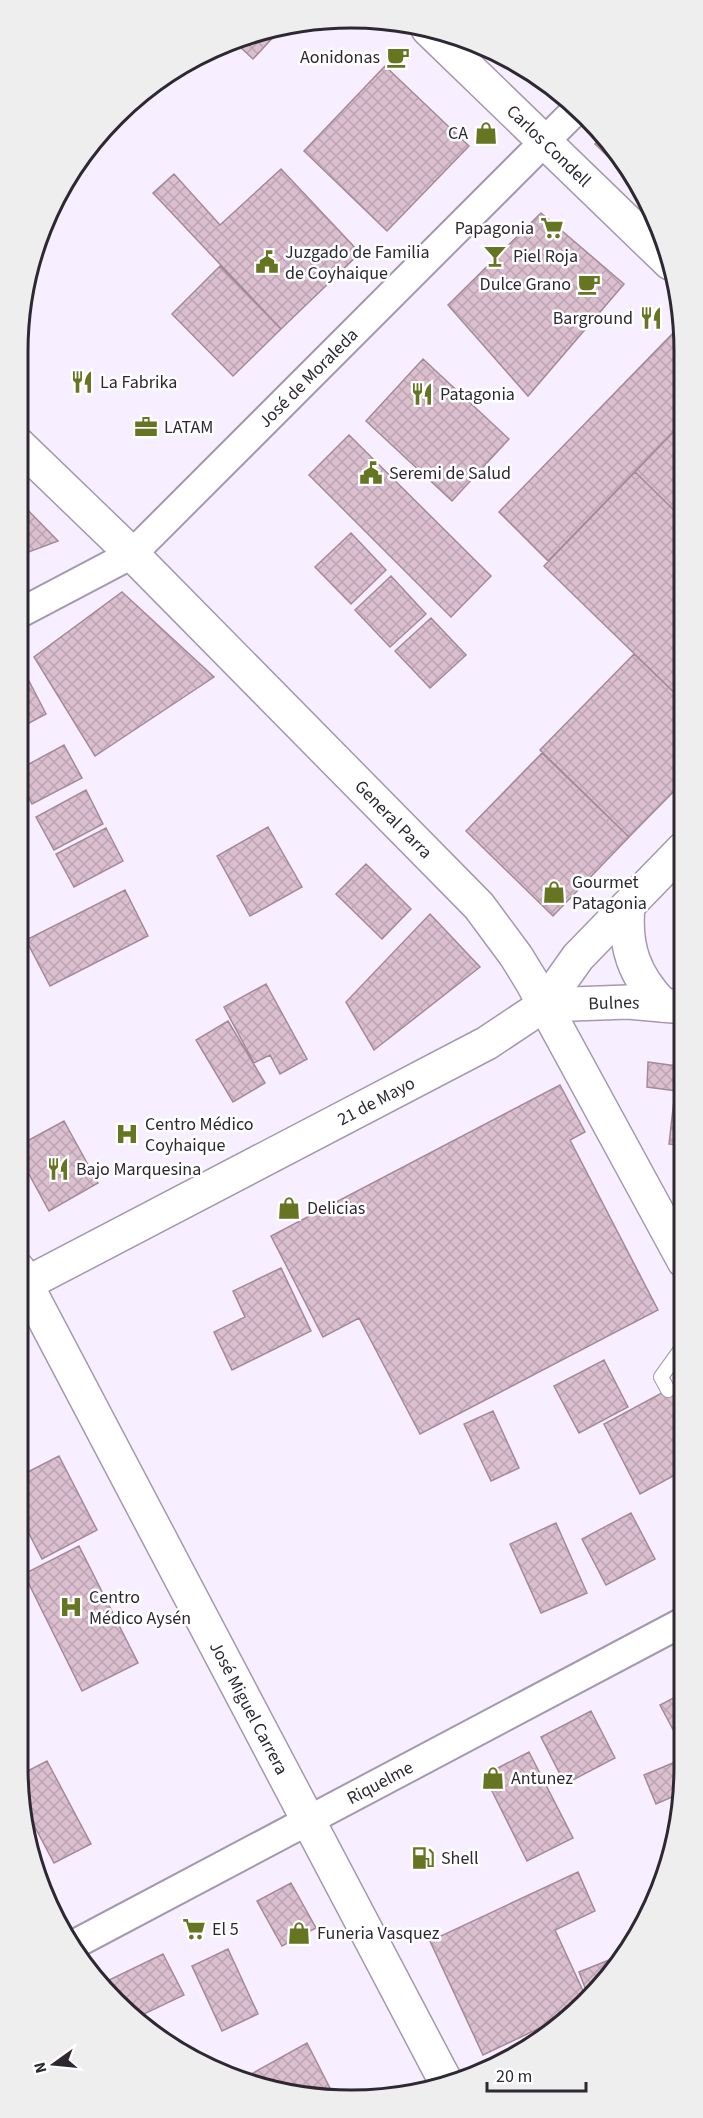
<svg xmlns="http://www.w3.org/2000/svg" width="703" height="2118" viewBox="0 0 703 2118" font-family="'Source Sans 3',sans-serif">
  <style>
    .building { fill: url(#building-cross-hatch); stroke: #a48a99; stroke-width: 1.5 }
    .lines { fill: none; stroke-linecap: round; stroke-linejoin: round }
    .service-casing { stroke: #a598b1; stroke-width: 16 }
    .minor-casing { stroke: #a598b1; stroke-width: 32 }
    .tertiary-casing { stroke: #a598b1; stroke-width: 36 }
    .secondary-casing { stroke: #a598b1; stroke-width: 36 }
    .primary-casing { stroke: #a598b1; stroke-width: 36 }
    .service { stroke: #fff; stroke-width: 14 }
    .minor { stroke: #fff; stroke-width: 28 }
    .tertiary { stroke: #fff; stroke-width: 33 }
    .secondary { stroke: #fff; stroke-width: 33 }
    .primary { stroke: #fff; stroke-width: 33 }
    .labels { text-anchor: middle; stroke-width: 5; stroke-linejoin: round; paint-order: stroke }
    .poi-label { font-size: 18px; fill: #2d2832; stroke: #fff; text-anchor: start }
    .street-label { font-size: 18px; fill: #2d2832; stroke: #fff }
    .rim { fill: none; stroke: #2d2832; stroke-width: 3 }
  </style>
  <defs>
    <pattern id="building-cross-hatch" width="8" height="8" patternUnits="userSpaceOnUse" patternTransform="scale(1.5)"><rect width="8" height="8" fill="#dbbfcf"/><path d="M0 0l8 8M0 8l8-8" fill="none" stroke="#bca4b2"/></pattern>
  </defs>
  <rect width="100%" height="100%" fill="#f7efff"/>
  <path class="building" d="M279 31 253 59 238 45Z
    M385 66 469 146 387 231 304 151Z
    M604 134 632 180 595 144Z
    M281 169 360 253 281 329 153 193 174 174 220 225Z
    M541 213 624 284 528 396 448 305Z
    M220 266 281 329 233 376 172 314Z
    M679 327 682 331V423L548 561 499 512Z
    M423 359 509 439 452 501 366 421Z
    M682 423 683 519 635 472Z
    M349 435 491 576 451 617 309 475Z
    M635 472 683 519V701L544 566Z
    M18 500 58 541 18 556Z
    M351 533 386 570 351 604 315 567Z
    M391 576 426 614 390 647 355 610Z
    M122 592 214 677 95 756 34 657Z
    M431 618 466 655 430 688 395 651Z
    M634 654 683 701V782L629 837 540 750Z
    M29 681 46 714 18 729V687Z
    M64 745 82 778 32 804 18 777V770Z
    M542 753 629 837 553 916 466 831Z
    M86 790 103 824 54 850 36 817Z
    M268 827 302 887 250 916 217 856Z
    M106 828 123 861 74 887 56 854Z
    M366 864 411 909 382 939 336 894Z
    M125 890 148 936 50 986 26 940Z
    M430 914 480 967 374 1050 346 1002Z
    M266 984 307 1059 280 1074 270 1055 254 1063 224 1007Z
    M228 1021 265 1083 233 1102 196 1040Z
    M648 1062 684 1067V1092L647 1087Z
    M560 1085 585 1132 570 1140 658 1310 420 1434 359 1318 323 1337 271 1236Z
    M675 1091 684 1092V1145L669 1144Z
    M64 1121 98 1183 49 1211 18 1154V1146Z
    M281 1268 311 1331 232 1370 214 1332 245 1317 233 1291Z
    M604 1360 628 1407 579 1433 554 1386Z
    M684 1381V1470L640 1494 604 1424Z
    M18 1389 28 1409 18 1414Z
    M493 1411 519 1468 491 1481 464 1424Z
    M59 1456 97 1530 42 1559 18 1512V1477Z
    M631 1513 655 1559 606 1585 582 1539Z
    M556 1523 587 1593 541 1613 510 1544Z
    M79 1546 138 1663 82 1691 24 1574Z
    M685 1692V1752L660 1705Z
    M591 1711 615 1758 565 1784 541 1737Z
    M529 1752 573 1838 527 1861 484 1775Z
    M685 1758 681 1793 656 1804 644 1775Z
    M47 1761 91 1844 54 1863 27 1812 20 1775Z
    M578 1872 595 1911 555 1930 585 1995 565 2016 483 2055 430 1941Z
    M291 1883 316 1928 282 1946 257 1901Z
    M228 1949 258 2014 222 2031 192 1966Z
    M629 1952 587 1993 579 1972Z
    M163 1954 184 1995 140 2016 119 2001 109 1980Z
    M307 2043 334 2096 308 2097 244 2078Z"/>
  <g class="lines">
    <g class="service-casing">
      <path id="service" d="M668 1390 661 1377 684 1345"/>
    </g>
    <g class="minor-casing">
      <g id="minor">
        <path id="s1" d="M18 614 132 554 576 110"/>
        <path id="s2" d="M75 1944 685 1621"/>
      </g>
    </g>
    <g class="tertiary-casing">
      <g id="tertiary">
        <path id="s3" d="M428 29 670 263"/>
        <path id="s4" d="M18 1269 447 2084"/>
        <path id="s5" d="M18 1288 487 1043 544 1005 578 957 683 849"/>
      </g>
    </g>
    <g class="secondary-casing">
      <g id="secondary">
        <path d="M628 906C624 946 634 976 663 1005"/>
        <path id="s6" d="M544 1005 628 1002 684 1007"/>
      </g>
    </g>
    <g class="primary-casing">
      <g id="primary">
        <path id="s7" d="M18 444 132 554 479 906 516 956 532 982 684 1261"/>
      </g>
    </g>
    <use href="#service" class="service"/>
    <use href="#minor" class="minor"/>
    <use href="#tertiary" class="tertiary"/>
    <use href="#secondary" class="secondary"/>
    <use href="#primary" class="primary"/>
  </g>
  <defs>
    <g id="cafe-bare" transform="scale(1.8)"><path d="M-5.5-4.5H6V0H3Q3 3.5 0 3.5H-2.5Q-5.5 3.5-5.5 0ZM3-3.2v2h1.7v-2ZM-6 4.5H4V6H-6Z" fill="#657522" stroke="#fff" stroke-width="2.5" paint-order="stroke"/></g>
    <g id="shop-bare" transform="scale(1.8)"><path d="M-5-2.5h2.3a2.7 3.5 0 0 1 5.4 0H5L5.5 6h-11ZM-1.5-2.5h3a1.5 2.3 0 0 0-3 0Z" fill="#657522" stroke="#fff" stroke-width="2.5" paint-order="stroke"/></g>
    <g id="supermarket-bare" transform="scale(1.8)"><path d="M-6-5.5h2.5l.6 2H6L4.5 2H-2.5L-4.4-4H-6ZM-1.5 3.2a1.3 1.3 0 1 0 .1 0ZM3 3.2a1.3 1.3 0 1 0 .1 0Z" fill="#657522" stroke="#fff" stroke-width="2.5" paint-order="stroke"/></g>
    <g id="bar-bare" transform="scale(1.8)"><path d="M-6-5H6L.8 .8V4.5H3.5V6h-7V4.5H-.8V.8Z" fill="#657522" stroke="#fff" stroke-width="2.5" paint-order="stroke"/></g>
    <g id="civic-bare" transform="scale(1.8)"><path d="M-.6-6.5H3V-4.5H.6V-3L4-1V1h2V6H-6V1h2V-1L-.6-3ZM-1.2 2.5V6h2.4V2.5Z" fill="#657522" stroke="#fff" stroke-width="2.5" paint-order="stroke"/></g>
    <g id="restaurant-bare" transform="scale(1.8)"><path d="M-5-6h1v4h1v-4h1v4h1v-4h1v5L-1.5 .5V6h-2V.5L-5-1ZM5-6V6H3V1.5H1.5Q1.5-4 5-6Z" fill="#657522" stroke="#fff" stroke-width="2.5" paint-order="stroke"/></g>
    <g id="office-bare" transform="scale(1.8)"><path d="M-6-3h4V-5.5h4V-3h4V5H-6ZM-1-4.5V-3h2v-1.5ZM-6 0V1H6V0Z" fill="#657522" stroke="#fff" stroke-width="2.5" paint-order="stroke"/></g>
    <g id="hospital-bare" transform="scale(1.8)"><path d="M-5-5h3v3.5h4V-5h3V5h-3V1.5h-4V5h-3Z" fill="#657522" stroke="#fff" stroke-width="2.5" paint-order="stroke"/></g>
    <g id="fuel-bare" transform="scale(1.8)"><path d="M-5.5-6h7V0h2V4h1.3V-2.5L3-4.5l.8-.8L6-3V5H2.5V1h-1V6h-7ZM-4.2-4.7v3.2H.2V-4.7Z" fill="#657522" stroke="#fff" stroke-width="2.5" paint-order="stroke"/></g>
  </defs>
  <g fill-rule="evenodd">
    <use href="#cafe-bare" x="398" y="57"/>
    <use href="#shop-bare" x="486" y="133"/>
    <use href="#supermarket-bare" x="552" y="228"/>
    <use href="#bar-bare" x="495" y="256"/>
    <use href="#civic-bare" x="267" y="262"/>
    <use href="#cafe-bare" x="589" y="284"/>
    <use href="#restaurant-bare" x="651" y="318"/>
    <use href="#restaurant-bare" x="82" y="382"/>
    <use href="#restaurant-bare" x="422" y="394"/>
    <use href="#office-bare" x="146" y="427"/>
    <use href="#civic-bare" x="371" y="473"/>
    <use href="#shop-bare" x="554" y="892"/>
    <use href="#hospital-bare" x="127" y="1134"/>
    <use href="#restaurant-bare" x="58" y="1169"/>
    <use href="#shop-bare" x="289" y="1208"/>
    <use href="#hospital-bare" x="71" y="1607"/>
    <use href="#shop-bare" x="493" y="1778"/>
    <use href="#fuel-bare" x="423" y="1858"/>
    <use href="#supermarket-bare" x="194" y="1929"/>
    <use href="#shop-bare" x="299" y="1933"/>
  </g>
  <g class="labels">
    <g class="poi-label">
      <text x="380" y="63" text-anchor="end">Aonidonas</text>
      <text x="468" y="139" text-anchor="end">CA</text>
      <text x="534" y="234" text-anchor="end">Papagonia</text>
      <text x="285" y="258">Juzgado de Familia<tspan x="285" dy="21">de Coyhaique</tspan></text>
      <text x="513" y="262">Piel Roja</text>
      <text x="571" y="290" text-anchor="end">Dulce Grano</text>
      <text x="633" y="324" text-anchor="end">Barground</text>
      <text x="100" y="388">La Fabrika</text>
      <text x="440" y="400">Patagonia</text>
      <text x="164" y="433">LATAM</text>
      <text x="389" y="479">Seremi de Salud</text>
      <text x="572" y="888">Gourmet<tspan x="572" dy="21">Patagonia</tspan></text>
      <text x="145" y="1130">Centro Médico<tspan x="145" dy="21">Coyhaique</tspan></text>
      <text x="76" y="1175">Bajo Marquesina</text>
      <text x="307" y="1214">Delicias</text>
      <text x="89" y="1603">Centro<tspan x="89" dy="21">Médico Aysén</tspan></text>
      <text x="511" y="1784">Antunez</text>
      <text x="441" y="1864">Shell</text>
      <text x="212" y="1935">El 5</text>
      <text x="317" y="1939">Funeria Vasquez</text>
    </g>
    <g class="street-label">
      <text dy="6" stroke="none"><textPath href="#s3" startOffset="168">Carlos Condell</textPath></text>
      <text dy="6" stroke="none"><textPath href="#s1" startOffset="378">José de Moraleda</textPath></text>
      <text dy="6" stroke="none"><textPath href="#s7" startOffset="531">General Parra</textPath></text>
      <text dy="6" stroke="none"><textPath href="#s6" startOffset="70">Bulnes</textPath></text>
      <text dy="6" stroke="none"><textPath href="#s5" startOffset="404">21 de Mayo</textPath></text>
      <text dy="6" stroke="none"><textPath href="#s4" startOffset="496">José Miguel Carrera</textPath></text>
      <text dy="6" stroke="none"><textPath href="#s2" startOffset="345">Riquelme</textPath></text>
    </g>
  </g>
  <path d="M0 0H703V2118H0ZM351 28H351A323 323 0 0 1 674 351V1767A323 323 0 0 1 351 2090H351A323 323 0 0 1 28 1767V351A323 323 0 0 1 351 28Z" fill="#eeeeef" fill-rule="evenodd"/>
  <path class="rim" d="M351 28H351A323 323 0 0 1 674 351V1767A323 323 0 0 1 351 2090H351A323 323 0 0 1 28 1767V351A323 323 0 0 1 351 28Z"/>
  <g transform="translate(54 2064) rotate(255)" stroke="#ffffff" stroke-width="4.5" paint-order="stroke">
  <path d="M0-4.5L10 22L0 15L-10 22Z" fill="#2d2832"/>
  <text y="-9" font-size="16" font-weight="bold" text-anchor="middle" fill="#2d2832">N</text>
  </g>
  <path d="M487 2082v9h99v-9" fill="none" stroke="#2d2832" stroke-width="3"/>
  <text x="496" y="2082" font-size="18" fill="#2d2832" stroke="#ffffff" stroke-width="4.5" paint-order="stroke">20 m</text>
</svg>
